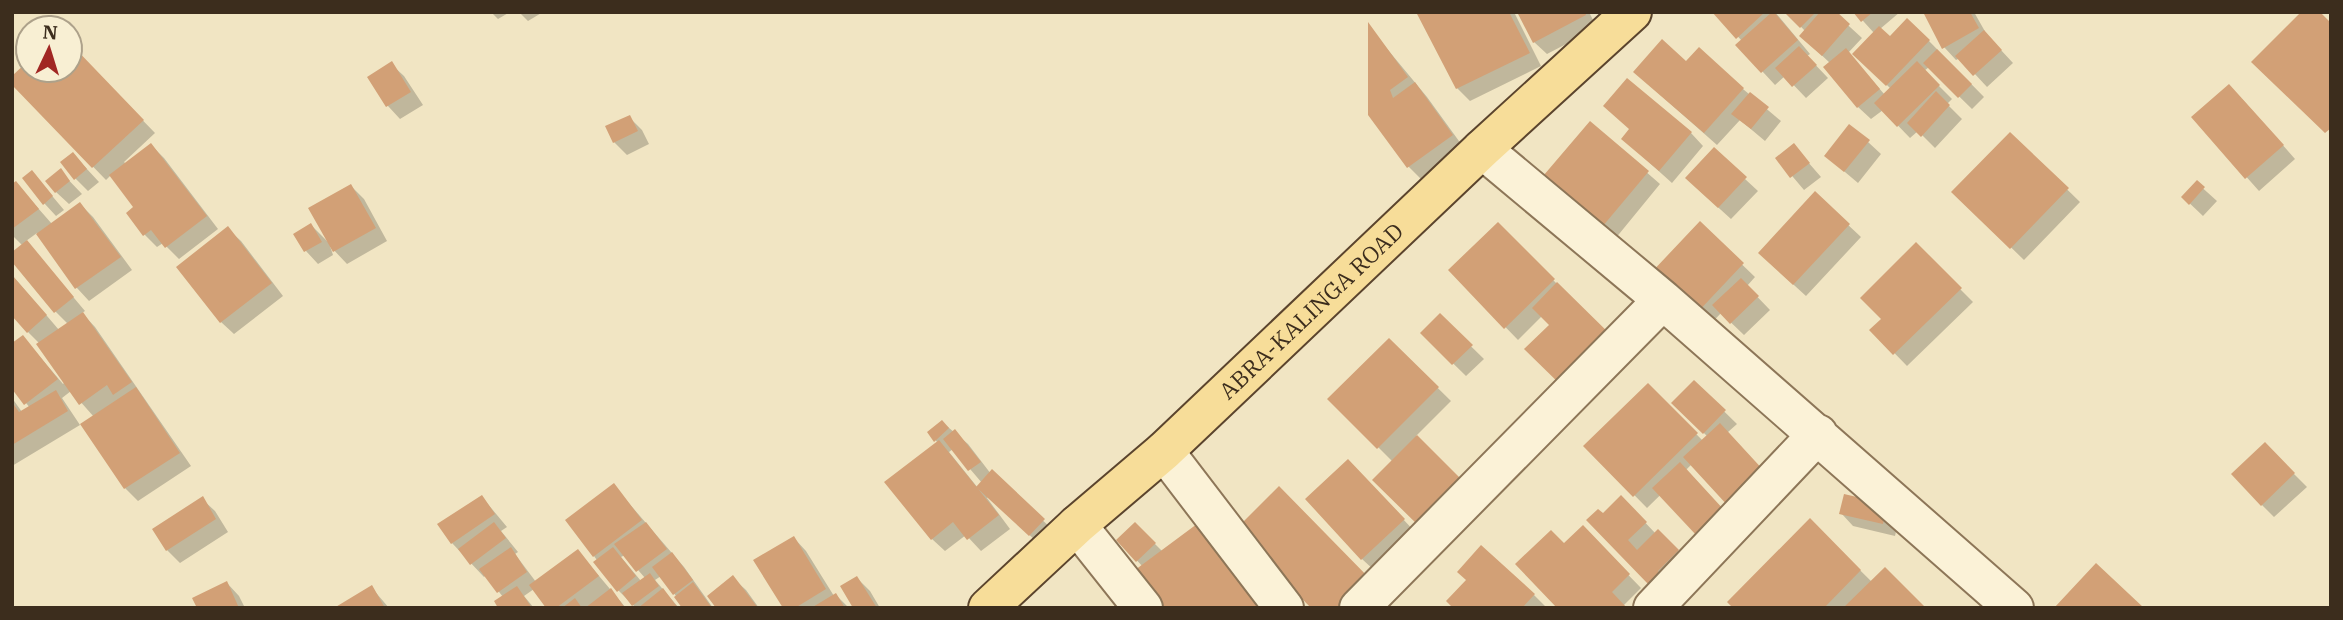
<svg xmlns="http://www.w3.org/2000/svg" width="2343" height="620" viewBox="0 0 2343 620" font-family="'IBM Plex Serif',serif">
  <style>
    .shadow { fill: #0003; fill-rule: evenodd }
    .building { fill: #d2a076 }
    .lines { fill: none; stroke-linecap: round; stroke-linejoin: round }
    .minor-casing { stroke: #8d7658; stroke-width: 42 }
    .major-casing { stroke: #5b442d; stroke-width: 42 }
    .minor { stroke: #fbf2d7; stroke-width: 38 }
    .major { stroke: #f7dd99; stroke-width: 38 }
    .labels { text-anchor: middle; stroke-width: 7; stroke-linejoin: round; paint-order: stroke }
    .street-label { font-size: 23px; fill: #3c2d1d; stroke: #f8efd3 }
  </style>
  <rect width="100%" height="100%" fill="#f1e5c3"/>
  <path class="shadow" d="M491 12H510L498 19Z
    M519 12H543L528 21Z
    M1418 12H1514L1541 66 1470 101 1457 88Z
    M1519 12H1589L1597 28 1547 54 1534 42Z
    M1715 12H1775L1810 54 1807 56 1828 78 1806 98 1785 76 1775 85 1738 45 1742 41Z
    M1787 12H1838V16L1862 38 1848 53 1885 95 1891 89 1855 54 1874 33 1855 12H1900L1880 29 1890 38 1929 41 1984 97 1972 109 1929 67 1924 71 1952 99 1947 104 1962 119 1935 148 1918 131 1910 138 1883 110 1871 119 1858 107 1830 63 1801 36 1805 31Z
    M1925 12H1974L1987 35 2013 63 1987 87 1960 58 1956 60 1944 47Z
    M1369 27 1427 97 1464 148 1421 179 1408 166Z
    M70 45 155 133 124 162 126 164 151 145 164 158 218 229 179 259 163 243 157 247 145 235 136 207 111 175 106 180 12 83 28 64V70H70Z
    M1686 63 1743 89 1781 121 1765 141 1740 120 1717 145 1648 84Z
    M391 64 404 76 423 105 400 119 388 106 370 77Z
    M2242 99 2295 159 2259 191 2194 118Z
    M629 117 642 130 649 144 627 155 614 142Z
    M1590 123 1660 184 1606 250Z
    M1691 133 1703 146 1672 183 1623 139Z
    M2010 134 2080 202 2024 260 1954 192Z
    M1868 142 1881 154 1858 183 1826 156Z
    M1794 146 1821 177 1804 190 1777 158Z
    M73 154 99 182 88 191 75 178Z
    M60 171 82 194 69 204 56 192Z
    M32 172 64 210 56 216 44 203Z
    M1745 179 1758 191 1731 219 1700 191Z
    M16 183 52 224 80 204 93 217 132 270 89 301 77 288 37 233 26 241 85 311 82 313 95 327 191 466 138 501 125 488 82 424 94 417 71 391 62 398 80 425 12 466V398L22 412 30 408 26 403 23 337 63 384 65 382 39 343 28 332 12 275 59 330 68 324 55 311 23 246 12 235V186Z
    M2197 183 2217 201 2203 216 2183 197Z
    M351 186 364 199 387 241 347 264 330 246 333 255 318 264 306 251 311 225 329 243Z
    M1815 194 1861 237 1806 296 1773 266Z
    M1498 224 1557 284 1551 325 1542 316 1518 340 1450 270Z
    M1700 224 1755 277 1747 286 1770 310 1744 335 1721 313 1707 328 1664 287Z
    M228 229 241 241 283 296 234 334 221 322Z
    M1916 245 1973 302 1907 366 1872 330 1884 319Z
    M1440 316 1484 359 1466 376 1422 333Z
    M1389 340 1451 401 1416 436 1479 499 1393 462 1330 399Z
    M1694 382 1737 424 1692 464 1647 508 1586 446 1648 385 1703 441 1708 437 1673 403Z
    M942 422 968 444 991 474 992 472 1056 533 1042 547 989 496 987 498 1010 529 981 551 966 535 945 551 932 539 938 443 929 433ZM953 449 982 483 978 488 949 452Z
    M2265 445 2307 487 2274 517 2262 505Z
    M1361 474 1416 533 1375 571 1362 559Z
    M614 486 684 567 713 608H685L661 576 655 580 679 608H636L618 590 594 556ZM625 555 645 578 641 581 621 557Z
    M482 497 507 527 501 531 518 552 515 554 536 582 578 551 626 608H548L534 589 524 596 534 608H501L503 597 486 575 484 577 452 543Z
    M1621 497 1656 534 1658 532 1690 563 1669 585 1603 516Z
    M202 499 215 511 228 532 180 563 167 550Z
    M1841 513 1899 518 1895 536 1853 526Z
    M1810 521 1872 582 1923 608H1735Z
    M1135 524 1163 552 1143 567 1119 541Z
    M1583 528 1641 588 1623 606 1564 545Z
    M794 538 806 551 834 596 836 595 849 608H785Z
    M733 578 746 590 759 608H718Z
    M857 578 870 591 880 608H855Z
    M227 583 239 596 245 608H198Z
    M372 588 389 608H339Z
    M1534 595 1547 608H1455Z"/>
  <path class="building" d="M1416 12H1509L1530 53 1456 89Z
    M1517 12H1585L1586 15 1533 43Z
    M1712 12H1765L1736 39Z
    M1772 12H1774L1798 40 1761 73 1735 45Z
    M1784 12H1816L1800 28Z
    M1820 12H1837L1850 24 1822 56 1799 36Z
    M1853 12H1873L1861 22Z
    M1923 12H1970L1979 28 1942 49Z
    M2301 12H2320L2331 23V128L2325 133 2251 62Z
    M1907 18 1930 40 1886 86 1852 54 1879 26 1890 36Z
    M1368 22 1408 77 1390 90 1393 98 1415 82 1453 135 1407 168 1368 115Z
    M1984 30 2002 50 1973 76 1955 56Z
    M1662 39 1686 61 1699 47 1744 88 1704 133 1633 72Z
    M70 43 144 120 92 168 12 85V76L28 61V70H70Z
    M1799 46 1817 65 1792 87 1775 68Z
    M1846 48 1880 89 1857 108 1823 67Z
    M1937 49 1972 84 1958 98 1923 63Z
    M392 61 411 92 386 107 367 77Z
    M1917 61 1940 85 1897 127 1874 103Z
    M1627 78 1692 132 1659 171 1621 139 1629 129 1603 106Z
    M2229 84 2284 145 2245 179 2191 117Z
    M1936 91 1950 105 1921 137 1907 123Z
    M1750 92 1769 107 1751 129 1731 114Z
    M630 115 638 131 613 143 605 126Z
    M1590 121 1649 171 1592 239 1532 189Z
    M1849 124 1870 140 1844 172 1824 156Z
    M2010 132 2069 188 2010 249 1951 192Z
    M151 143 207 216 165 248 151 230 143 236 126 213 133 207 109 175Z
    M1794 143 1810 163 1790 178 1775 158Z
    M1714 147 1747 177 1718 208 1685 178Z
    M73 152 87 169 74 180 60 162Z
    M61 168 70 181 55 193 45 181Z
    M32 170 53 196 43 205 22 178Z
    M2197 180 2205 187 2189 205 2181 197Z
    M16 181 39 209 12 229V184Z
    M351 184 376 228 333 252 308 208Z
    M1815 191 1850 224 1793 285 1758 253Z
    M80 202 121 257 75 289 36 234Z
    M1700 221 1744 263 1693 317 1649 275Z
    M1498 222 1555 279 1504 329 1448 270Z
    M311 223 322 242 304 252 293 234Z
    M228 226 272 283 220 323 176 267Z
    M27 240 74 297 54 313 12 262V252Z
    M1916 242 1962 288 1893 355 1869 330 1881 319 1860 298Z
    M12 275 47 315 27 333 12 316Z
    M1741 278 1759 296 1730 324 1712 305Z
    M1557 282 1617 341 1567 391 1524 349 1549 325 1532 308Z
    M83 312 132 382 113 395 107 385 79 405 36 344Z
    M1440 313 1473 345 1452 365 1420 333Z
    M23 335 58 379 24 405 12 389V343Z
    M1389 338 1439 387 1377 449 1327 399Z
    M1694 380 1726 410 1703 434 1671 403Z
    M1648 383 1698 433 1633 497 1583 446Z
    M136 387 180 453 124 489 80 424Z
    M56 390 68 411 12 445V402L19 412Z
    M942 420 949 428 934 442 927 432Z
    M1720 423 1766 473 1729 507 1683 457Z
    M955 429 981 462 968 471 943 439Z
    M1417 435 1468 486 1423 530 1372 480Z
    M939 440 999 515 967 540 953 522 931 540 884 482Z
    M2265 442 2295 473 2261 506 2231 474Z
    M1348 459 1405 519 1361 560 1305 499Z
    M1680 462 1725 511 1697 536 1652 488Z
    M992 469 1045 519 1029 536 976 487Z
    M614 483 642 520 593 557 565 520Z
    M1279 486 1375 584 1351 608H1311L1235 530Z
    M1844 494 1887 504 1883 524 1839 514Z
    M482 495 495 514 451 544 437 524Z
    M1621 495 1647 522 1628 540 1637 550 1658 529 1679 550 1658 571 1660 574 1649 585 1586 520 1598 509 1603 513Z
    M203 496 216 519 166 551 152 529Z
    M1810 518 1861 570 1824 608H1733L1727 602Z
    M1201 521 1266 608H1163L1135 570Z
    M494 522 506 538 470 565 458 549Z
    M646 522 667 549 636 572 614 544Z
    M1135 522 1156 543 1136 562 1116 540Z
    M1583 525 1630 574 1612 592 1627 608H1557L1515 564 1551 530 1564 543Z
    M794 536 826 589 795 608H783L753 560Z
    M1481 545 1535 594 1522 608H1453L1446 601 1466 580 1457 572Z
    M511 547 527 572 497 593 479 569Z
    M613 547 636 576 617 592 593 562Z
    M578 549 599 576 556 608H546L529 585Z
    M672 552 693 580 673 595 652 567Z
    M2096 563 2144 608H2054Z
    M1885 567 1926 608H1843Z
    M650 573 659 586 632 606 622 593Z
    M733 575 758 608H716L707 596Z
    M857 576 877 608H853L840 586Z
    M227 581 239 608H197L192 598Z
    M693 582 712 608H682L674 597Z
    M372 585 385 608H334Z
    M517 586 532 608H498L494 601Z
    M611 588 625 608H585Z
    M663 588 678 608H638Z
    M836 593 845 608H811Z
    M575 598 582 608H562Z"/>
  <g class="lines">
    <g class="minor-casing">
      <path id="minor" d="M1482 149 1663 300 2014 608
        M1164 451 1284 608
        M1077 525 1143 608
        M1359 608 1663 300
        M1653 608 1818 434"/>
    </g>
    <g class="major-casing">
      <g id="major">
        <path id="s1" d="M988 608 1077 525 1164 451 1482 149 1632 12"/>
      </g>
    </g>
    <use href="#minor" class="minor"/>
    <use href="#major" class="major"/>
  </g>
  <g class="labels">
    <g class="street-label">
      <text dy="8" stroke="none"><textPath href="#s1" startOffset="439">ABRA-KALINGA ROAD</textPath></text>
    </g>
  </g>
  <rect width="2343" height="620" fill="none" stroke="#3c2d1d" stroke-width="28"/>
  <g transform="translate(49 49) rotate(4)"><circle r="33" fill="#f8efd3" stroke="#ada18a" stroke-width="2"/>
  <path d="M0-5L12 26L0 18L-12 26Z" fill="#a12723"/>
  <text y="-10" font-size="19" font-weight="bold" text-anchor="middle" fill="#3c2d1d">N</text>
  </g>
</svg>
